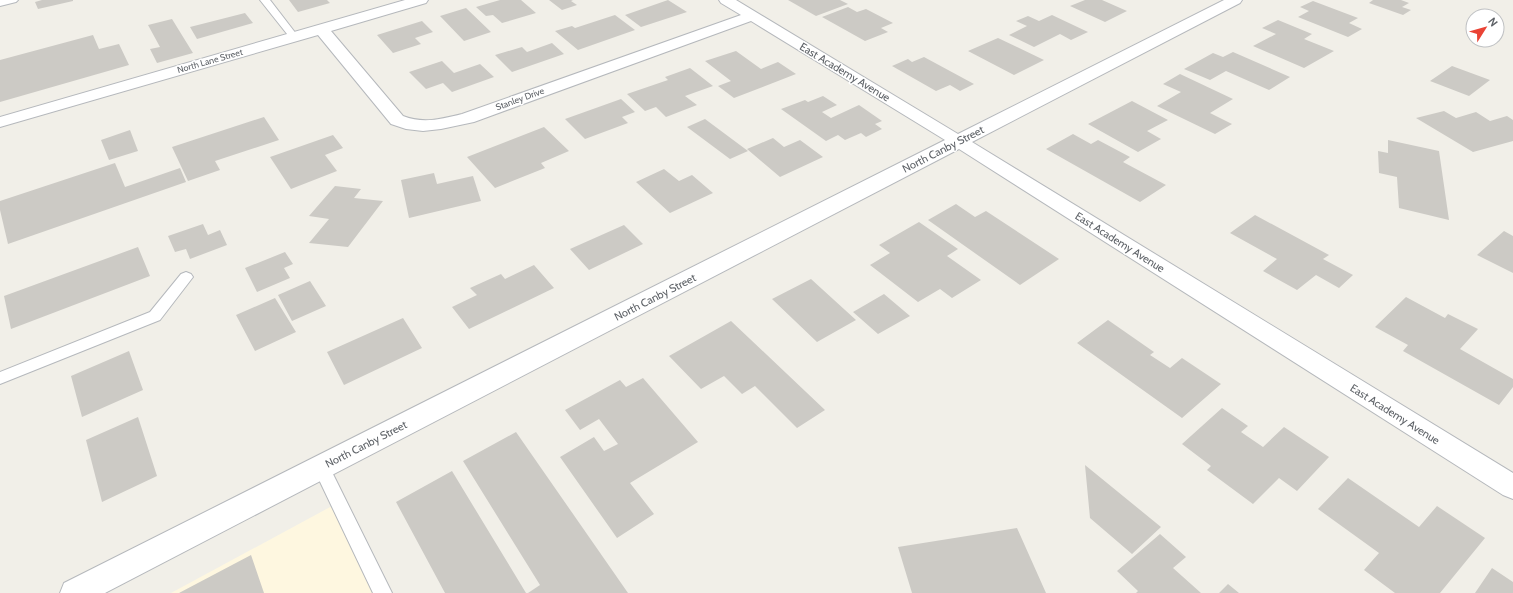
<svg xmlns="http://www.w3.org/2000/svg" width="1513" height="593" viewBox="0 0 1513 593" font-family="Cabin,sans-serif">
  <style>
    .commercial { fill: #fef7e0 }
    .building { fill: #cccac5 }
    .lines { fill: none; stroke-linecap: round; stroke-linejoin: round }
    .lane-casing { stroke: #b5b8bc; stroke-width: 2 }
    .street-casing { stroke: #b5b8bc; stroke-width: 2 }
    .lane { fill: #fff; fill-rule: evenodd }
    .street { fill: #fff; fill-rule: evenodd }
    .labels { text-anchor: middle; stroke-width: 3; stroke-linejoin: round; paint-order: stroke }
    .far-street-label { font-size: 9px; fill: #5f6368; stroke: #fff }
    .street-label { font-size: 11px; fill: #5f6368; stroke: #fff }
  </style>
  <rect width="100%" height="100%" fill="#f1efe8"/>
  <path class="commercial" d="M332 506 375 593H171Z"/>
  <path class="building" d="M42 0H73V1L38 9 35 2Z
    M289 0H327L330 3 298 12Z
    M500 0H521L536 13 502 23 493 15 486 16 476 7Z
    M549 0H573L571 1 577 5 562 10Z
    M668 0 687 12 641 27 625 15Z
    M788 0H840L848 4 816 16Z
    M1085 0H1102L1127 11 1105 22 1070 6Z
    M1373 0H1401L1409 3 1402 7 1411 10 1403 15 1369 3Z
    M1313 1 1358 18 1349 23 1362 29 1348 37 1298 17 1309 11 1300 7Z
    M848 7 857 12 866 9 893 23 881 28 888 32 865 41 822 17Z
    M466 8 491 32 464 41 440 16Z
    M245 13 253 23 197 39 190 27Z
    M615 15 635 30 578 50 555 31 572 26 575 28Z
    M1052 15 1088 32 1071 40 1060 34 1034 47 1009 35 1027 26 1016 21 1028 16 1039 21Z
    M172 19 193 53 157 63 150 49 160 47 148 25Z
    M1278 20 1312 34 1304 39 1334 51 1304 68 1253 46 1276 34 1262 28Z
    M422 21 433 32 415 38 421 44 393 53 377 35Z
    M93 35 99 49 119 44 129 65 0 102V60Z
    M998 38 1044 60 1014 75 968 51Z
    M552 43 564 54 512 72 495 55 522 47 527 52Z
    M736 51 761 69 778 62 796 74 734 98 718 86 731 81 705 61Z
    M1233 52 1290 77 1269 90 1226 71 1210 80 1184 69 1213 53 1223 57Z
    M924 57 974 84 960 91 950 85 936 91 892 66 908 59 912 62Z
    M442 61 454 73 480 64 494 77 452 92 443 83 426 89 409 72Z
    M1452 66 1490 80 1469 96 1430 81Z
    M690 68 713 86 685 96 697 105 666 117 656 107 645 111 627 94 668 80 665 77Z
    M1180 74 1233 99 1210 113 1232 124 1215 134 1157 106 1181 92 1163 84Z
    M823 96 837 105 822 112 831 118 859 105 882 121 875 124 882 129 866 137 861 133 845 140 838 135 826 141 781 109 805 100 808 102Z
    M621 99 635 112 622 117 628 123 585 139 565 119Z
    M1132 101 1168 120 1147 131 1161 139 1138 152 1088 124Z
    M1444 111 1456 118 1476 112 1490 121 1507 116 1513 120V141L1473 152 1416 118Z
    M264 117 279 140 215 161 220 170 188 181 172 147Z
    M705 119 748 151 730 159 687 127Z
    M544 127 569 151 541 163 545 168 495 188 467 157Z
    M130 130 138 151 109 160 101 140Z
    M1073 134 1091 144 1098 140 1130 157 1123 162 1166 185 1140 202 1046 149Z
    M333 135 343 148 325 155 337 171 291 189 270 157Z
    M773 138 784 147 800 140 823 157 780 177 747 149Z
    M1388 140 1439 151 1449 220 1399 208 1397 177 1379 173 1378 151 1388 153Z
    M115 163 125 187 180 168 186 182 8 244 0 210V201Z
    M664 169 679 181 692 175 713 193 670 213 636 182Z
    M434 173 437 184 473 176 481 201 409 218 401 180Z
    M335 186 361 189 354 198 383 201 348 247 309 243 329 219 309 216Z
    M956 204 975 217 986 211 1059 259 1020 285 928 220Z
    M1255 215 1329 255 1323 259 1353 275 1339 288 1316 275 1297 290 1263 271 1277 259 1230 233Z
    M919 222 958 249 947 256 981 280 952 298 940 289 918 302 870 265 890 253 879 245Z
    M203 224 208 235 220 230 227 245 190 259 186 249 175 252 168 236Z
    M624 225 643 244 589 270 570 249Z
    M1504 231 1513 236V273L1477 255Z
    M138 247 150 276 11 329 4 296Z
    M285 252 293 264 284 268 290 278 257 292 245 268Z
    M534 265 554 288 469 329 452 307 477 295 470 288 501 274 505 279Z
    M811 279 856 320 817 342 772 299Z
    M310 281 326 306 292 321 278 295Z
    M884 294 910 316 878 334 853 312Z
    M1406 297 1445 318 1448 314 1478 329 1460 349 1513 379V387L1499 405 1403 351 1408 345 1375 327Z
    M275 298 296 332 255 351 236 315Z
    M403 318 422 348 344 385 327 352Z
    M1108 320 1154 352 1150 355 1170 368 1182 358 1221 384 1182 418 1077 343Z
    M731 321 825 410 797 428 755 386 742 394 724 376 701 389 669 356Z
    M129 351 143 390 82 417 71 376Z
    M643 378 698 442 630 483 654 514 617 538 560 457 594 437 604 451 618 444 599 419 580 430 565 410 620 380 626 387Z
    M1222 408 1248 426 1241 432 1263 447 1284 427 1329 457 1297 491 1279 478 1253 504 1207 470 1211 466 1182 444Z
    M138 417 157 476 102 502 86 440Z
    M516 432 628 593H528L540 585 463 461Z
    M1085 465 1161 527 1132 554 1090 518Z
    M452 471 526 593H445L396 502Z
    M1348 478 1419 527 1437 506 1485 538 1440 593H1395L1364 570 1379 553 1318 509Z
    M1017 528 1046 593H912L898 547Z
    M1160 534 1186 557 1173 568 1201 593H1136L1138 591 1117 571Z
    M251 555 264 593H179Z
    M1492 568 1513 582V593H1475Z
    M1228 584 1239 593H1219Z"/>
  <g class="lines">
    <g class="lane-casing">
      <path id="lane" d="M0 0H18L16 2 0 6Z
        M260 0H270L297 35 299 37 297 39H291Z
        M186 272 191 274 193 277 160 320 0 384V372L150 312 181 274Z
        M321 460 327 462 392 593H373L313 467 315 462Z"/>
    </g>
    <g class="street-casing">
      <path id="street" d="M405 0H428L426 3 331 31 403 116C423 124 442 119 462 114L741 15 721 3 719 0H736L958 134 1224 0H1242L1240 3 972 142 1513 473V499L1503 495 959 149 105 593H60L64 583 945 140 751 21 474 122 441 129 423 131 406 129 391 124 318 35 0 127V117Z"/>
    </g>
    <use href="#lane" class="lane"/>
    <use href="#street" class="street"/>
  </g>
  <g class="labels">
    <g class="far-street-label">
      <text transform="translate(210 61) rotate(-16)" y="3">North Lane Street</text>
      <text transform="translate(520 99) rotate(-20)" y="3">Stanley Drive</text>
    </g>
    <g class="street-label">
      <text transform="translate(845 72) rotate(31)" y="4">East Academy Avenue</text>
      <text transform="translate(943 149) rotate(-27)" y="4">North Canby Street</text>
      <text transform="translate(1120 242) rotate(32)" y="4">East Academy Avenue</text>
      <text transform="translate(655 297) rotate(-27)" y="4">North Canby Street</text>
      <text transform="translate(1395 414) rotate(32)" y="4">East Academy Avenue</text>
      <text transform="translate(366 444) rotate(-27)" y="4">North Canby Street</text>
    </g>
  </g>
  <g transform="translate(1485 28) rotate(53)"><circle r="19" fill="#ffffff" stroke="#bfc1c3"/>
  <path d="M0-3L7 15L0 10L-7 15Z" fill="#ea4335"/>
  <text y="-6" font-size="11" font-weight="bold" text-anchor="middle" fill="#5f6368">N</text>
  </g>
</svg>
